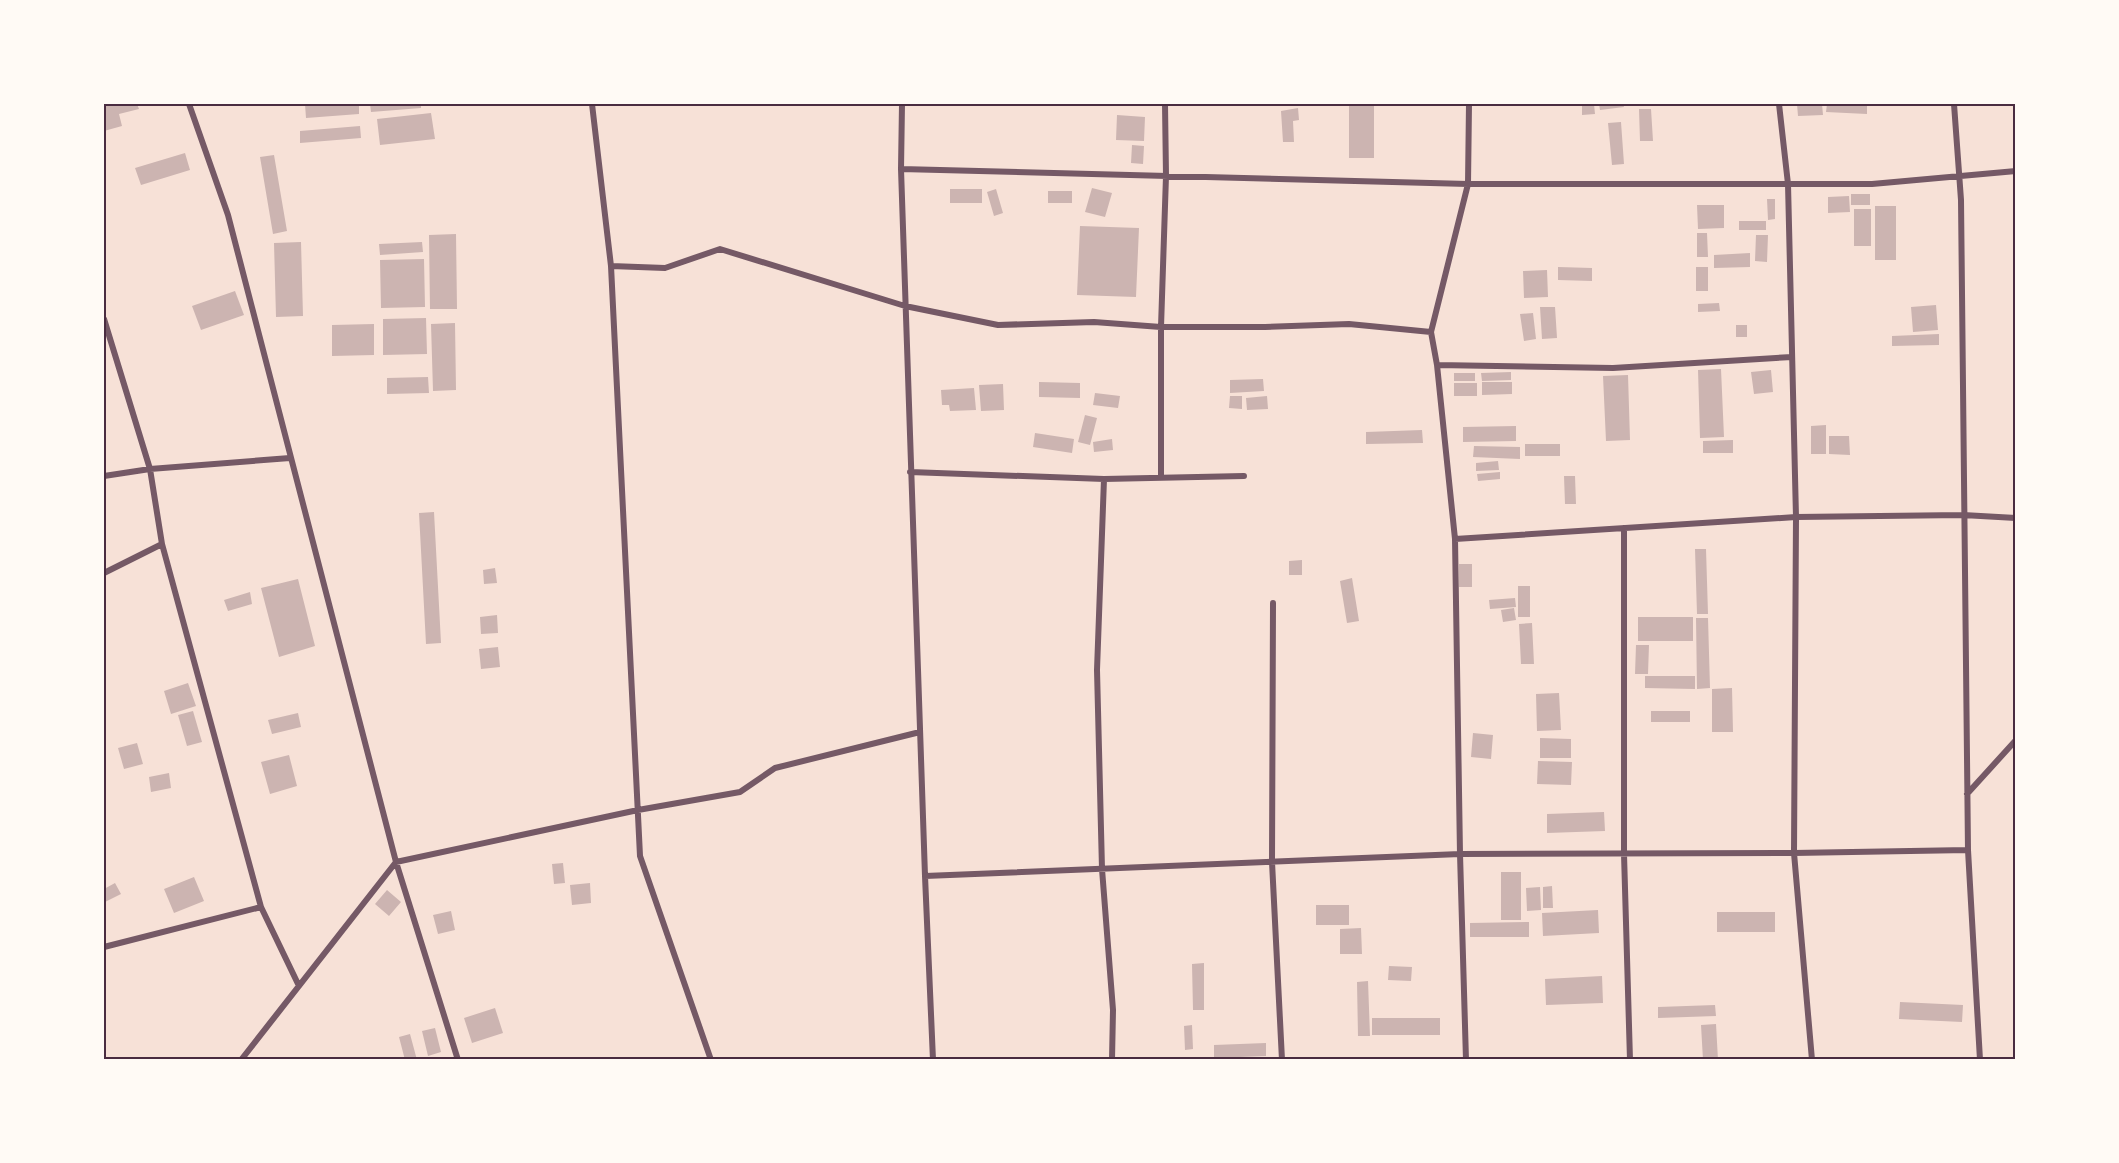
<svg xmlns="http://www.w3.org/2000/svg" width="2119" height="1163" viewBox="0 0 2119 1163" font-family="'Source Sans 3',sans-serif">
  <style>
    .building { fill: #ccb4b1 }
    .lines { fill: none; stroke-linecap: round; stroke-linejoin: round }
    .minor { stroke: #755966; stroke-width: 6 }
    .neatline { fill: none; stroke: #4a2c40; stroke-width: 2 }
  </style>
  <rect width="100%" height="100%" fill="#f7e1d7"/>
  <path class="building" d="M104 104H137L139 109 119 114 122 126 104 131Z
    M305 104H359V114L306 118Z
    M370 104H421V108L371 112Z
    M1582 104H1594L1595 114 1582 115Z
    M1599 104H1623L1624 107 1600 110Z
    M1797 104H1822L1823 115 1798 116Z
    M1827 104H1867V114L1826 112Z
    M1349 105H1374V158H1349Z
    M1298 108 1299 120 1293 121 1294 142H1283L1281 111Z
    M1639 109H1651L1653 141H1640Z
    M431 113 435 139 380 145 377 119Z
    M1117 115 1145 117 1144 141 1116 140Z
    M1621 122 1624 164 1612 165 1608 123Z
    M360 126 361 138 300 143V131Z
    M1132 145 1144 146 1143 164 1131 163Z
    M185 153 190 170 141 185 135 168Z
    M274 155 287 231 273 234 260 157Z
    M1092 188 1112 193 1105 217 1085 212Z
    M950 189H982V203H950Z
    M996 189 1003 213 994 216 987 192Z
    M1048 191H1072V203H1048Z
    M1851 194H1870V205H1851Z
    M1849 196 1850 212 1828 213V197Z
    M1767 199H1775V219L1768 220Z
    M1697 205H1724V228L1698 229Z
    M1875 206H1896V260H1875Z
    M1854 209H1871V246H1854Z
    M1739 221H1766V230H1739Z
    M1080 226 1139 228 1136 297 1077 295Z
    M1697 233H1707L1708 257H1697Z
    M456 234 457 309H430L429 235Z
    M1756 235H1768L1767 262 1755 261Z
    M301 242 303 316 276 317 274 243Z
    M422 242 423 252 380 255 379 244Z
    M1750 253V267L1714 268V255Z
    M424 259 425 307 381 308 380 260Z
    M1558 267 1592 268V281L1558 280Z
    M1696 267H1708V291H1696Z
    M1547 270 1548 297 1524 298 1523 271Z
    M235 291 244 315 201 330 192 306Z
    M1719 303 1720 311 1698 312V304Z
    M1936 305 1938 330 1913 332 1911 307Z
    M1540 307H1555L1557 338 1542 339Z
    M1533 313 1536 339 1524 341 1520 314Z
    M426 318 427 354 383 355V319Z
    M455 323 456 390 433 391 431 324Z
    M374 324V355L332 356V325Z
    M1736 325H1747V337H1736Z
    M1939 334V345L1892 346V336Z
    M1721 369 1724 437 1700 438 1698 370Z
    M1771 370 1773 392 1754 394 1751 372Z
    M1511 372V380L1482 381 1481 373Z
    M1454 373H1475V381H1454Z
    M1628 375 1630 440 1606 441 1603 376Z
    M428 377 429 393 387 394V378Z
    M1263 379 1264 391 1230 393V380Z
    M1039 382 1080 383V398L1039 397Z
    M1482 382H1512V394L1482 395Z
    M1454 383H1477V396H1454Z
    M1003 384 1004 410 981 411 979 385Z
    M974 388 976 410 950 411 949 405H942L941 390Z
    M1095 393 1120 396 1118 408 1093 405Z
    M1230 396H1242V409L1229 408Z
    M1267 396 1268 409 1247 410 1246 398Z
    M1085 415 1097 418 1090 445 1078 442Z
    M1826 425V454H1811V426Z
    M1516 426V441L1463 442V427Z
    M1422 430 1423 443 1366 444V432Z
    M1035 433 1074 439 1072 453 1033 447Z
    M1829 436H1849L1850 455 1829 454Z
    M1112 439 1113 450 1094 452 1093 442Z
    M1733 440V453H1703V441Z
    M1525 444H1560V456H1525Z
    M1474 446 1520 447V459L1473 457Z
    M1498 461 1499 470 1476 471V463Z
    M1500 472V479L1478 481 1477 474Z
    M1564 476H1575L1576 504H1565Z
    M434 512 441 643 426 644 419 513Z
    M1695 549H1706L1708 614H1697Z
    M1302 560V575H1289V561Z
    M1459 564H1472V587H1459Z
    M495 568 497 583 484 584 483 570Z
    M1352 578 1359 621 1347 623 1340 581Z
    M298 579 315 646 279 657 261 588Z
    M1518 586H1530V617H1518Z
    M250 592 252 604 228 611 224 600Z
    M1515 598 1516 607 1490 609 1489 600Z
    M1514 608 1516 620 1503 622 1501 610Z
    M497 615 498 633 481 634 480 617Z
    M1638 617H1693V641H1638Z
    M1696 618H1708L1710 688 1697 689Z
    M1532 623 1534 664H1521L1519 624Z
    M1636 645H1649L1648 674H1635Z
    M498 647 500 667 481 669 479 649Z
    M1645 676H1695V689L1645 688Z
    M188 683 196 706 171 714 164 691Z
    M1732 688 1733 732H1712V689Z
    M1559 693 1561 730 1537 731 1536 694Z
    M193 711 202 742 187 746 178 715Z
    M1651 711H1690V722H1651Z
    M298 713 301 727 272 734 268 720Z
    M1473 733 1493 735 1491 759 1471 757Z
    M1540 738 1571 739V758H1540Z
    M137 743 143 764 124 769 118 748Z
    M289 755 297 786 270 794 261 762Z
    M1538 761 1572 762 1571 785 1537 784Z
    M169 773 171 788 151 792 149 777Z
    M1604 812 1605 831 1547 833V814Z
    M563 863 565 883 554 884 552 864Z
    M1501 872H1521V920H1501Z
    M194 877 204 901 174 913 164 889Z
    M115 883 121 894 105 902 104 889Z
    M590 883 591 903 572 905 570 885Z
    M1552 886 1553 908H1543V887Z
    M1540 887 1541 910 1527 911 1526 888Z
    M387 890 401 902 389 916 375 904Z
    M1316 905H1349V925H1316Z
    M1598 910 1599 933 1543 936 1542 913Z
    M451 911 455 930 438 934 433 915Z
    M1717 912H1775V932H1717Z
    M1529 922V937H1470V923Z
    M1361 928 1362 954H1340V929Z
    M1204 963V1010H1193L1192 964Z
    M1389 966 1412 967 1411 981 1388 980Z
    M1602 976 1603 1003 1546 1005 1545 979Z
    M1368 981 1370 1036H1358L1357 982Z
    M1900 1002 1963 1005 1962 1022 1899 1019Z
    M1715 1005 1716 1016 1658 1018V1007Z
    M495 1008 503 1033 472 1043 464 1018Z
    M1372 1018H1440V1035H1372Z
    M1716 1024 1718 1060H1703L1701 1025Z
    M1192 1025 1193 1049 1185 1050 1184 1026Z
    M435 1028 441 1052 428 1056 422 1031Z
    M410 1034 417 1060H405L399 1037Z
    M1266 1043V1056L1214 1058V1045Z"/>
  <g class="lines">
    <path class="minor" d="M189 104 228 215 396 862 458 1060
      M592 104 611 266 640 856 711 1060
      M1779 104 1788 184 1796 517 1794 853 1812 1060
      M1954 104 1961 200 1968 850 1980 1060
      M901 169 902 104
      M611 266 665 268 720 249 905 306 998 325 1094 322 1161 327H1265L1349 324 1431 332
      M104 319 150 469 162 544 261 907 299 986
      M1437 365 1613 368 1792 357
      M910 472 1104 479 1244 476
      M104 476 150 469 290 458
      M1161 477V327L1166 176 1165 104
      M1104 479 1097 670 1102 869 1113 1010 1112 1060
      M1624 528V854L1630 1060
      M1455 539 1796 517 1963 515 2016 518
      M104 573 162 544
      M1273 603 1272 862 1282 1060
      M1967 794 2016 740
      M925 876 1460 854 1794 853 1968 850
      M104 947 261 907
      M241 1060 396 862 638 810 740 792 775 768 920 732
      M933 1060 925 876 901 169 1468 184H1872L2016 171
      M1466 1060 1460 854 1455 539 1437 365 1431 332 1468 184 1469 104"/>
  </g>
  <rect width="2119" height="1163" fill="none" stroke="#fffaf5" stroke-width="210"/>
  <rect x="105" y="105" width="1909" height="953" class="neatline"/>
</svg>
